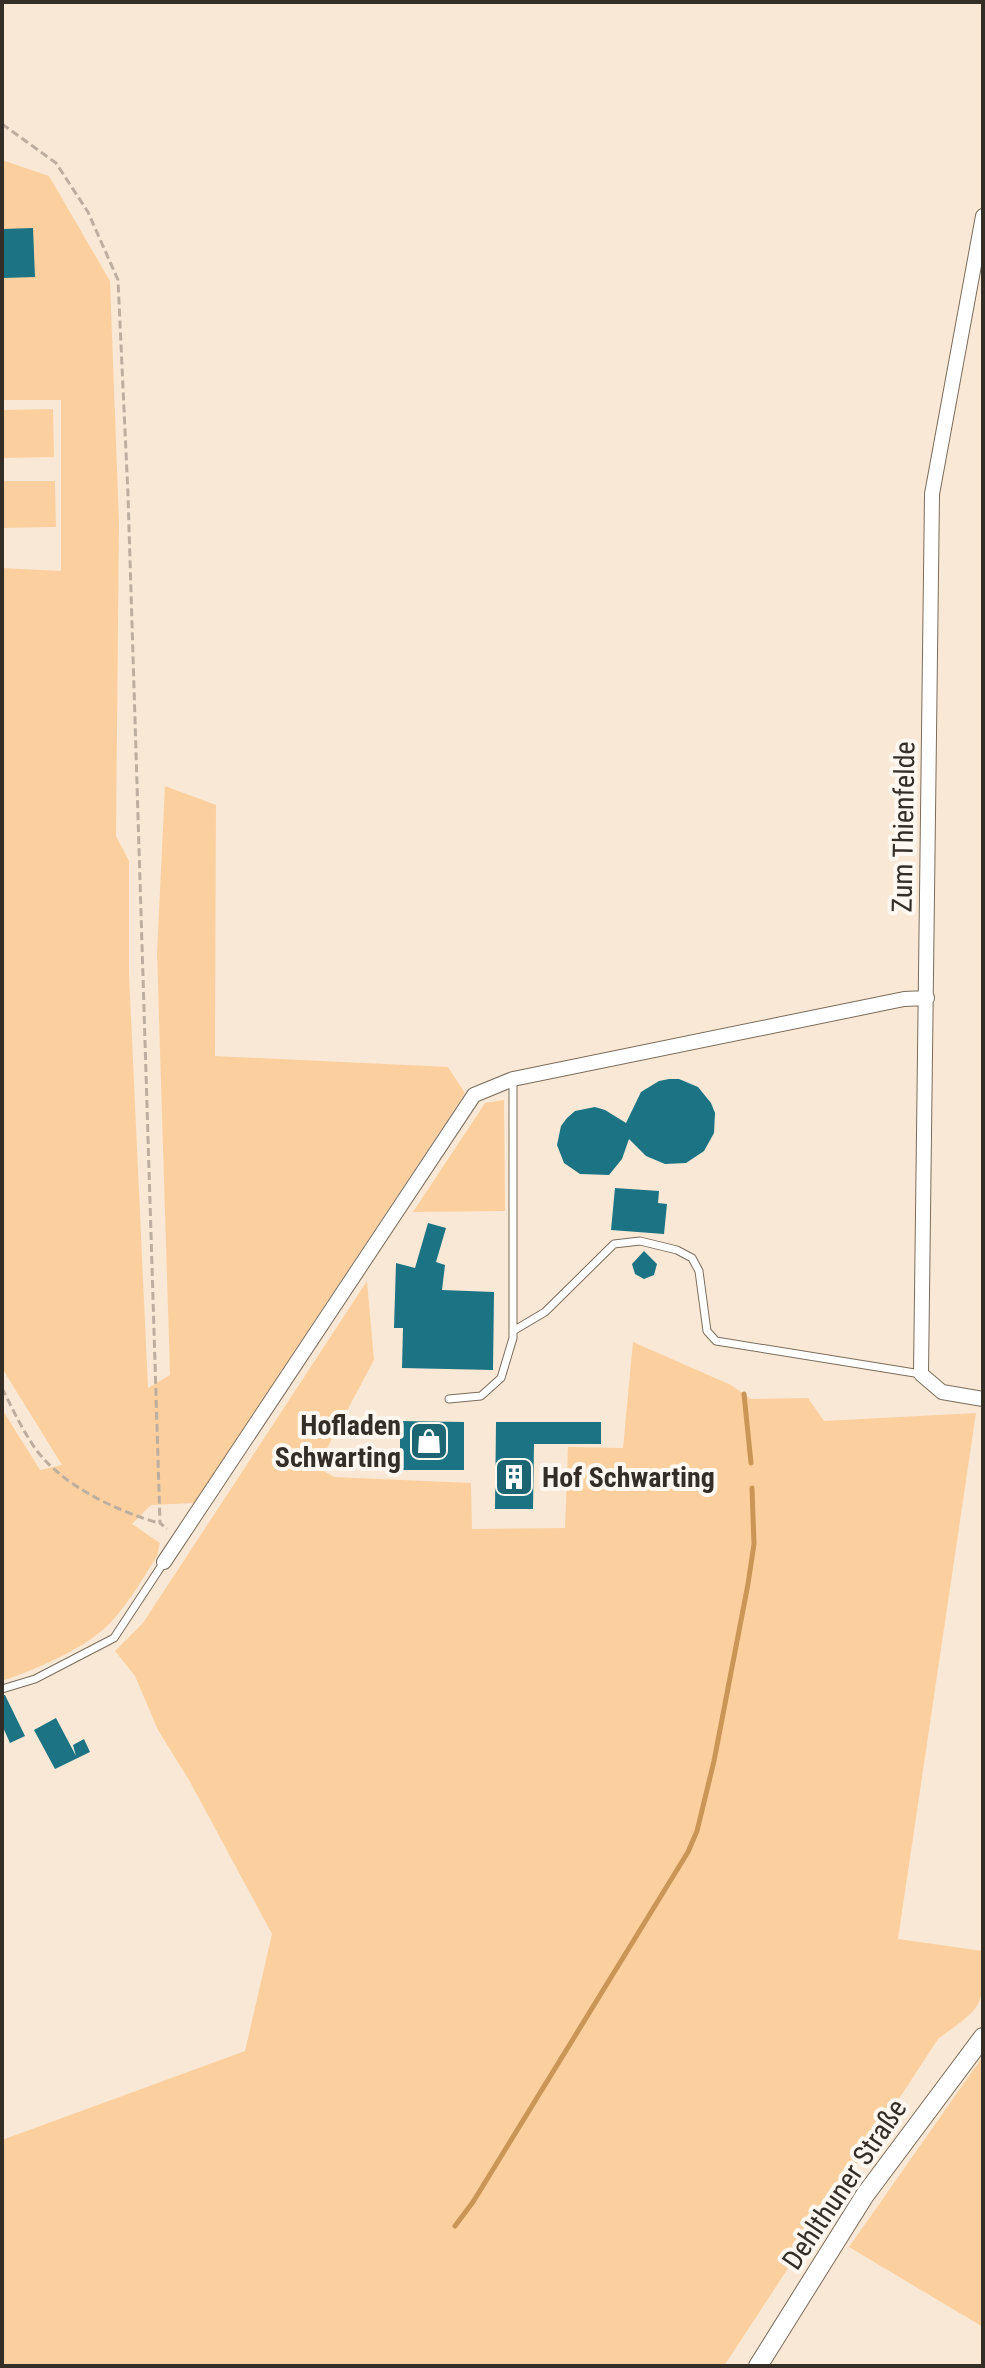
<svg xmlns="http://www.w3.org/2000/svg" width="985" height="2368" viewBox="0 0 985 2368" font-family="'Roboto Condensed',sans-serif">
  <style>
    .green { fill: #fcd09e }
    .lines { fill: none; stroke-linecap: round; stroke-linejoin: round }
    .stream { stroke: #ca9657; stroke-width: 5 }
    .building { fill: #1b7383 }
    .service-casing { stroke: #7b6c5b; stroke-width: 9 }
    .minor-casing { stroke: #7b6c5b; stroke-width: 16 }
    .tertiary-casing { stroke: #7b6c5b; stroke-width: 20 }
    .path { stroke: #bdaea0; stroke-width: 3; stroke-dasharray: 8 4; stroke-linecap: butt }
    .service { stroke: #fff; stroke-width: 7 }
    .minor { stroke: #fff; stroke-width: 14 }
    .tertiary { stroke: #fff; stroke-width: 18 }
    .labels { text-anchor: middle; stroke-width: 8; stroke-linejoin: round; paint-order: stroke }
    .street-label { font-size: 28px; fill: #342e27; stroke: #fff8f0 }
    .poi-label { font-size: 28px; font-weight: bold; fill: #342e27; stroke: #fff8f0; text-anchor: end }
  </style>
  <rect width="100%" height="100%" fill="#fae8d6"/>
  <path class="green" d="M2 160 49 176 110 281 119 522 116 836 129 861V973L148 1388 170 1375 157 953 165 786 216 805 215 1056 448 1067 465 1093 194 1503 151 1505 132 1524 160 1543 157 1556C143 1578 129 1603 111 1622 86 1649 36 1669 2 1681V1409L40 1470 62 1465 2 1368V568L61 571V400H2Z
    M53 409 54 457 2 458V410Z
    M2 481H55L56 527 2 528Z
    M504 1100 505 1211 413 1212 485 1103Z
    M367 1281 374 1360 317 1467 334 1477 471 1483 472 1529 565 1528 568 1447 623 1448 633 1342 731 1385 751 1399 808 1398 824 1421 976 1413 898 1939 983 1951C983 2009 985 2005 938 2039L724 2366H2V2140L245 2051 272 1934 189 1780 158 1730 135 1676 115 1651 143 1623Z
    M983 2056V2327L849 2247Z"/>
  <g class="lines">
    <path class="stream" d="M744 1394 751 1463
      M455 2226 473 2202 688 1852 697 1831 714 1761 748 1584 754 1544 752 1488"/>
  </g>
  <path class="building" d="M33 228 35 277 3 278 2 229Z
    M669 1079H679L698 1087 711 1103 715 1113 714 1133 704 1151 686 1163 665 1164 646 1156 629 1139 622 1159 609 1175 580 1174 564 1163 557 1145 561 1126 567 1118 575 1111 595 1107 605 1110 626 1123 641 1092 659 1081Z
    M615 1188 659 1191 658 1203 667 1204 664 1234 611 1230Z
    M428 1223 446 1228 436 1262 445 1265 442 1290 494 1292 493 1370 402 1368 403 1328H394L396 1263 415 1268Z
    M644 1251 657 1264 654 1275 644 1279 635 1274 632 1264Z
    M400 1421 464 1422V1470H400Z
    M496 1422H601V1444H534L533 1509H495Z
    M2 1695H5L25 1736 10 1743 2 1725Z
    M56 1718 76 1756 73 1745 84 1739 90 1752 55 1769 34 1730Z"/>
  <g class="lines">
    <g class="service-casing">
      <path id="service" d="M513 1331 545 1312 614 1244 640 1241 677 1250 692 1258 699 1271 707 1331 716 1341 921 1374
        M449 1399 481 1396 501 1378 513 1338V1079
        M2 1689 35 1679 114 1638 164 1562"/>
    </g>
    <g class="minor-casing">
      <path id="minor" d="M983 216 932 494 921 1374 942 1392 983 1399
        M164 1562 474 1095 513 1079 904 999 927 998"/>
    </g>
    <g class="tertiary-casing">
      <path id="tertiary" d="M758 2366 865 2195 983 2037"/>
    </g>
    <path class="path" d="M2 124 56 163 88 212 118 280 128 495 160 1523 167 1529
      M2 1388C11 1406 20 1425 31 1442 55 1482 115 1511 159 1523"/>
    <use href="#service" class="service"/>
    <use href="#minor" class="minor"/>
    <use href="#tertiary" class="tertiary"/>
  </g>
  <defs>
    <g id="shop-square" transform="scale(2)"><rect x="-9" y="-9" width="18" height="18" rx="4" fill="#1c6573" stroke="#fff8f0"/><path d="M-5-2.5h2.3a2.7 3.5 0 0 1 5.4 0H5L5.5 6h-11ZM-1.5-2.5h3a1.5 2.3 0 0 0-3 0Z" fill="#fff"/></g>
    <g id="building-square" transform="scale(2)"><rect x="-9" y="-9" width="18" height="18" rx="4" fill="#1c6573" stroke="#fff8f0"/><path d="M-4-6H4V6H1V3H-1V6H-4ZM-2.5-4.3h1.7v1.8h-1.7ZM.8-4.3h1.7v1.8H.8ZM-2.5-1h1.7V.8h-1.7ZM.8-1h1.7V.8H.8Z" fill="#fff"/></g>
  </defs>
  <g fill-rule="evenodd">
    <use href="#shop-square" x="429" y="1441"/>
    <use href="#building-square" x="514" y="1477"/>
  </g>
  <g class="labels">
    <g class="street-label">
      <text transform="translate(903 827) rotate(-89)" y="10">Zum Thienfelde</text>
      <text transform="translate(844 2184) rotate(-56)" y="10">Dehlthuner Straße</text>
    </g>
    <g class="poi-label">
      <text x="401" y="1435">Hofladen<tspan x="401" dy="32">Schwarting</tspan></text>
      <text x="542" y="1487" text-anchor="start">Hof Schwarting</text>
    </g>
  </g>
  <rect width="985" height="2368" fill="none" stroke="#342e27" stroke-width="8"/>
</svg>
